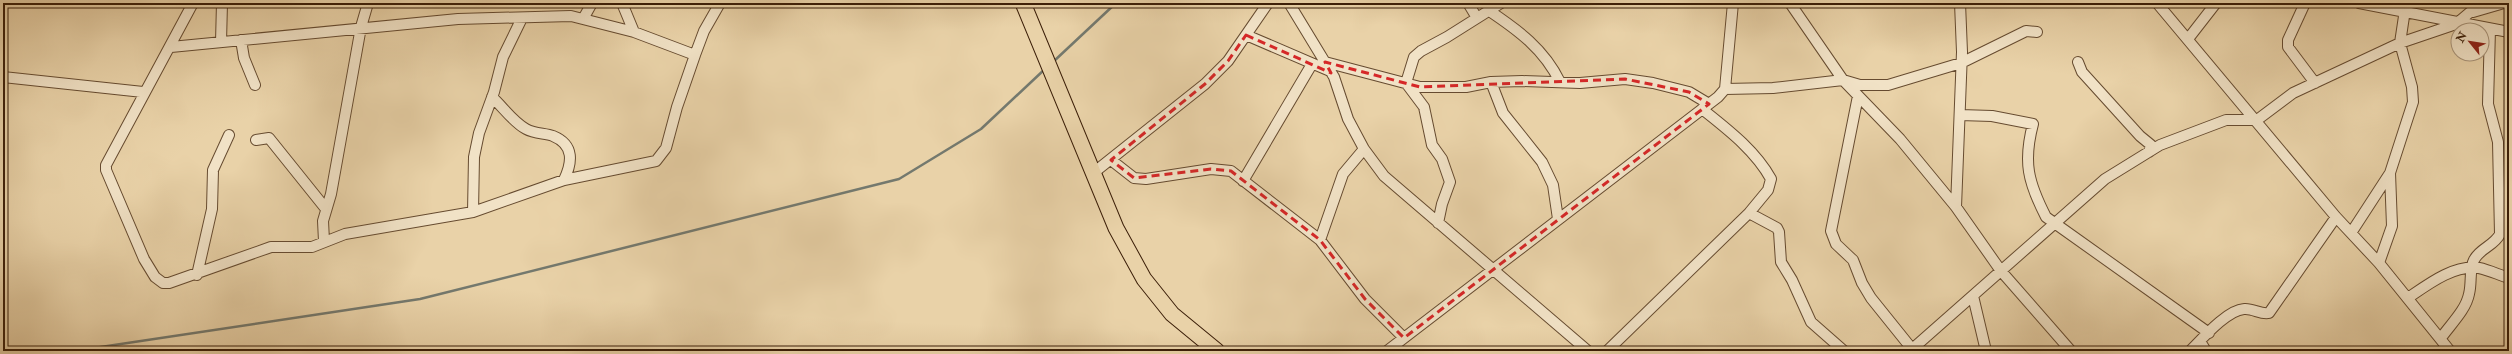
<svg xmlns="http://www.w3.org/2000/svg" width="2512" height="354" viewBox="0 0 2512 354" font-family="'IM FELL Double Pica',serif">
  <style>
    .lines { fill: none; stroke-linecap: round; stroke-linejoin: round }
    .stream { stroke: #74796e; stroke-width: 2.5 }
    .minor-casing { stroke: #664b30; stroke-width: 12 }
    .primary-casing { stroke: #3b1e08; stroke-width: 17 }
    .minor { stroke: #f1e2c6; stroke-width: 10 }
    .primary { stroke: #e9d2a8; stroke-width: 15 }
    .marked { fill: none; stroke: #d62828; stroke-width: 3; stroke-dasharray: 8 5; stroke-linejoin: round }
  </style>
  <rect width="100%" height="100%" fill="#e9d2a8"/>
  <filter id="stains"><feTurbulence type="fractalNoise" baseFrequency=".005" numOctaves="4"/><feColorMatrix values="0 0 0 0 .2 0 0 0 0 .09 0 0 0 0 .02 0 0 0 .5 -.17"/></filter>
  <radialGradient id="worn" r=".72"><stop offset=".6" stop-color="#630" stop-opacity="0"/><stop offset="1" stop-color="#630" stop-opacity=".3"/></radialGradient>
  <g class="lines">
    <path class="stream" d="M1053 62 1116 3
      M74 351 420 299 899 179 981 129 1045 69"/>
    <g class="minor-casing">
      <path id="minor" d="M193 3 106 165V170L144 259 155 277 163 283H169L271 247H312L345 234 473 212 564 180C572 163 575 145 553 136 545 133 535 134 526 129 513 122 503 107 492 97
        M622 3 634 32
        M1289 3 1334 77 1348 119 1364 149 1384 176 1588 351
        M1468 3 1477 18
        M1790 3 1843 80 1900 139 1956 207 2001 271 2071 351
        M2157 3 2336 217 2379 263 2450 351
        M2305 3 2288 40V47L2315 83
        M2359 3 2509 32
        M1488 10C1518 30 1544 49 1560 82
        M2473 12 2504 3
        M583 19 592 3
        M1246 35 1330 71
        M2188 39 2216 3
        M241 40 244 58 255 85
        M221 42 222 3
        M171 47 458 19 571 16 634 32 695 55
        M1325 62 1420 87H1466L1491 82 1522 81 1580 83 1625 79 1653 83 1689 92 1709 104
        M2078 62 2082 72 2140 136 2151 145 2149 152
        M3 77 143 92
        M1491 82 1503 113 1542 162 1553 185 1558 219
        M1725 89 1773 88 1843 80 1860 85H1888L1961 63 2026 31 2037 32
        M1858 96 1831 231 1836 244 1853 260 1862 283 1871 298 1912 349
        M1960 115 1992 116 2033 124C2023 162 2028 182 2046 217L2209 333
        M256 140 269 138 326 209
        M1111 160 1134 178 1146 179 1211 169 1231 171 1320 240 1365 299 1404 338
        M1092 174 1205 84 1228 61 1268 3
        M564 180 656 161 666 148 677 107 695 55 704 31 720 3
        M1243 181 1312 64
        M1956 207 1962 52 1960 3
        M473 212 474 157 479 133 494 92 503 57 522 18
        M1749 213 1777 228 1779 232 1781 262 1792 280 1811 322 1844 351
        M1438 223 1442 204 1450 182 1442 159 1432 145 1424 107 1406 83 1414 57 1421 51 1447 37 1501 3
        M2351 233 2390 173
        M1320 240 1343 174 1364 149
        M324 241 323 221 331 194 361 27 368 3
        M2379 263 2392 226 2390 173 2413 102 2412 87 2400 43 2406 3
        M197 275 212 209 213 170 229 135
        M1973 296 1986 351
        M2408 298C2427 285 2454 264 2479 268 2489 270 2499 275 2509 278
        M2441 338C2450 325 2466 310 2469 294 2472 283 2469 269 2474 260 2480 248 2494 246 2500 234L2498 142 2488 104 2490 29
        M2200 341 2206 351
        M1387 351 1718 97 1725 89 1733 3
        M1607 351 1749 213 1768 190 1771 179C1755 150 1727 129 1702 109
        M1910 351 2105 179 2160 145 2226 120H2257L2293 93 2400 43 2456 24 2481 3
        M2190 351C2202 339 2227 310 2244 309 2253 308 2261 315 2269 313L2336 217"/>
    </g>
    <g class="primary-casing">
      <path id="primary" d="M1023 3 1116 228 1144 279 1172 314 1217 351"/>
    </g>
    <use href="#minor" class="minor"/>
    <use href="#primary" class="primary"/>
  </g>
  <path class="marked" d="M1246 35 1331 73 1325 62 1420 87 1625 79 1689 92 1709 104 1404 338 1365 299 1320 240 1231 171 1211 169 1134 178 1111 160 1205 84 1228 61Z"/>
  <rect width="2512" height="354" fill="none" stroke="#e9d2a8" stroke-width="16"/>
  <rect x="4" y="4" width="2504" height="346" fill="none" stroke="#3b1e08" stroke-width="2"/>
  <rect x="8" y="8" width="2496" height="338" fill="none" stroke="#3b1e08"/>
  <g transform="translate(2470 42) rotate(300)"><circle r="19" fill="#f1e2c6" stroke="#a8947a"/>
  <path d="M0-3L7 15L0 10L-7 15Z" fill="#8f2418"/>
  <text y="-6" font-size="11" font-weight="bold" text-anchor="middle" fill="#3b1e08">N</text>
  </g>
  <rect width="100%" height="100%" filter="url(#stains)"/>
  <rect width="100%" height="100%" fill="url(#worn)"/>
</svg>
